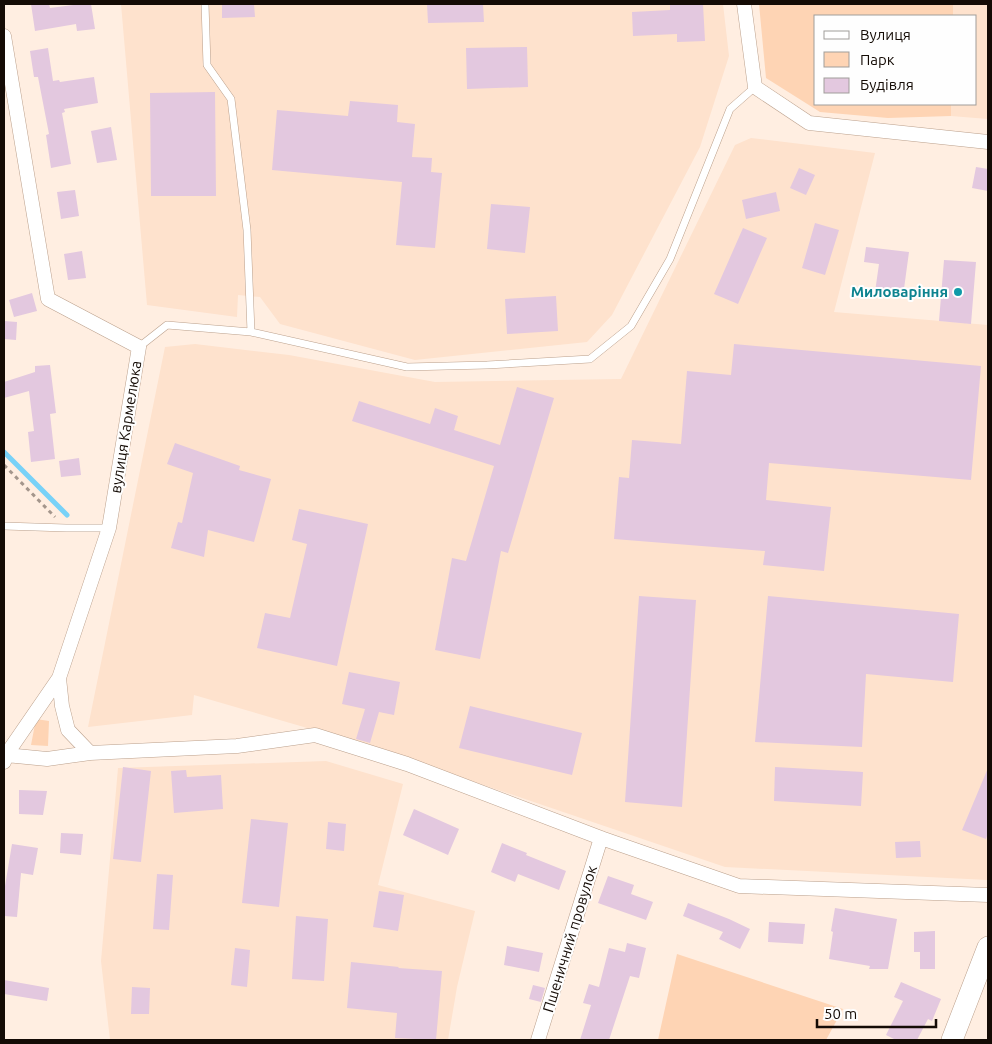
<svg xmlns="http://www.w3.org/2000/svg" width="992" height="1044" viewBox="0 0 992 1044" font-family="Ubuntu,sans-serif">
  <style>
    .built { fill: #fee2cd }
    .green { fill: #fed4b4 }
    .lines { fill: none; stroke-linecap: round; stroke-linejoin: round }
    .stream { stroke: #78d2f8; stroke-width: 5 }
    .building { fill: #e3c8df }
    .service-casing { stroke: #bba08c; stroke-width: 8 }
    .minor-casing { stroke: #bba08c; stroke-width: 15 }
    .primary-casing { stroke: #bba08c; stroke-width: 22 }
    .path { stroke: #a4968c; stroke-width: 3; stroke-dasharray: 4 4; stroke-linecap: butt }
    .service { stroke: #fff; stroke-width: 7 }
    .minor { stroke: #fff; stroke-width: 14 }
    .primary { stroke: #fff; stroke-width: 21 }
    .culture-dot { fill: #0f9aa8; stroke: #fefefe; stroke-width: 2 }
    .labels { text-anchor: middle; stroke-width: 4; stroke-linejoin: round; paint-order: stroke }
    .culture-label { font-size: 15px; font-weight: bold; fill: #0d838f; stroke: #fefefe; text-anchor: end }
    .street-label { font-size: 15px; fill: #140b05; stroke: #fefefe }
  </style>
  <rect width="100%" height="100%" fill="#ffeee1"/>
  <path class="built" d="M121 4H723L729 56 700 147 612 315 587 342 415 360 280 324 260 297 238 295 237 317 147 305Z
    M953 4H988V119L951 116V104H976V16H953Z
    M751 138 875 153 834 312 988 325V880L725 867 369 746 194 695 192 715 88 727 165 347 195 344 289 355 435 382 621 379 735 145Z
    M326 761 403 784 378 885 475 911 457 987 448 1040H110L101 961 118 768Z"/>
  <path class="green" d="M759 4H953V16H816V104H951V116L888 118 820 112 766 78Z
    M36 719 49 721 48 746 31 745Z
    M677 954 843 1009 826 1040H658Z"/>
  <g class="lines">
    <path class="stream" d="M4 452 67 515"/>
  </g>
  <path class="building" d="M31 4H49L50 8 81 4H91L95 29 77 31 76 24 35 31Z
    M222 4H254L255 17 222 18Z
    M427 4H483L484 22 428 23Z
    M670 4H703L705 41 677 42V34L633 36 632 12 670 10Z
    M527 47 528 87 467 89 466 48Z
    M48 48 53 81 59 80 60 82 94 77 98 103 64 109 65 112 62 113 71 164 51 168 46 135 49 134 38 77H34L30 51Z
    M215 92 216 196H151L150 93Z
    M350 101 398 105 397 122 415 124 412 157 432 158 431 172 442 173 435 248 396 245 402 182 272 170 277 110 348 116Z
    M111 127 117 160 97 163 91 131Z
    M976 167 988 169V191L972 188Z
    M799 168 815 175 806 195 790 188Z
    M75 190 79 216 61 219 57 192Z
    M776 192 780 211 746 219 742 200Z
    M491 204 530 207 525 253 487 249Z
    M815 223 839 230 825 275 802 268Z
    M743 228 767 238 738 304 714 294Z
    M866 247 909 252 903 296 875 292 879 264 864 262Z
    M82 251 86 278 68 280 64 254Z
    M944 260 976 262 971 324 939 321Z
    M32 293 37 311 14 317 9 300Z
    M556 296 558 331 507 334 505 299Z
    M4 321 17 322 16 340 4 339Z
    M734 344 981 366 971 480 769 463 766 500 831 507 824 571 763 565 765 551 614 539 619 477 629 478 632 440 681 444 687 371 731 375Z
    M50 365 56 413 50 414 55 459 31 462 28 432 34 431 29 391 4 398V382L35 372V366Z
    M517 387 554 398 508 553 501 551 480 659 435 650 452 558 466 561 494 466 352 421 359 401 430 424 435 408 458 416 454 430 500 445Z
    M175 443 240 466 239 470 271 479 254 542 208 530 204 557 171 548 178 522 182 523 193 473 167 464Z
    M79 458 81 475 61 477 59 461Z
    M299 509 368 524 337 666 257 648 265 613 290 618 307 544 292 540Z
    M639 596 696 600 682 807 625 802Z
    M768 596 959 614 953 682 866 674 862 747 755 742Z
    M349 672 400 682 394 715 379 712 370 743 356 739 365 709 342 704Z
    M470 706 582 733 572 775 459 748Z
    M123 767 151 771 141 862 113 859Z
    M775 767 863 772 861 806 774 801Z
    M988 768V833L986 839 962 830Z
    M186 770 187 777 221 775 223 809 174 813 171 771Z
    M19 790 47 791 43 815 19 814Z
    M414 809 459 829 448 855 403 835Z
    M251 819 288 823 279 907 242 903Z
    M328 822 346 824 344 851 326 849Z
    M61 833 83 834 81 855 60 853Z
    M920 841 921 857 896 858 895 842Z
    M502 843 527 853 526 855 566 871 559 890 518 874 515 882 491 872Z
    M12 844 38 848 33 875 21 873 17 917 4 916V892Z
    M157 874 173 875 169 930 153 929Z
    M608 876 634 885 631 894 653 902 646 920 598 903Z
    M379 891 404 895 398 931 373 927Z
    M688 903 729 919 750 929 740 949 719 939 723 932 683 916Z
    M835 908 897 919 888 969H869L870 966 829 959 833 932 831 931Z
    M296 916 328 919 324 981 292 979Z
    M769 922 805 924 803 944 768 942Z
    M935 931V969H920V952H914V932Z
    M627 943 646 948 639 978 630 976 609 1040H580L591 1005 583 1003 589 984 599 987 609 948 625 952Z
    M507 946 543 953 539 972 504 965Z
    M235 948 250 950 247 987 231 985Z
    M351 962 399 967 398 968 442 971 436 1040 395 1038 397 1013 347 1008Z
    M4 980 49 988 47 1001 4 994Z
    M901 982 941 999 932 1021 928 1019 917 1040H896L886 1035 903 1001 894 997Z
    M533 985 545 988 541 1002 529 999Z
    M132 987 150 988 149 1014H131Z"/>
  <g class="lines">
    <g class="service-casing">
      <path id="service" d="M205 4 207 65 231 99 247 230 251 332
        M139 347 167 325 251 332 407 367 487 365 590 359 631 326 670 259 730 109 755 87
        M4 526 66 528H109"/>
    </g>
    <g class="minor-casing">
      <path id="minor" d="M744 4 755 87 809 123 988 142
        M4 36 48 299 139 347 109 528 59 678 6 755 4 762
        M59 678 62 706 68 730 90 753
        M6 755 47 759 90 753 237 746 315 735 407 764 601 838 739 886 988 895
        M538 1040 601 838"/>
    </g>
    <g class="primary-casing">
      <path id="primary" d="M952 1040 988 947"/>
    </g>
    <path class="path" d="M4 465 55 517"/>
    <use href="#service" class="service"/>
    <use href="#minor" class="minor"/>
    <use href="#primary" class="primary"/>
  </g>
  <circle class="culture-dot" cx="958" cy="292" r="5"/>
  <g class="labels">
    <g class="culture-label">
      <text x="948" y="297">Миловаріння</text>
    </g>
    <g class="street-label">
      <text transform="translate(126 427) rotate(-81)" y="5">вулиця Кармелюка</text>
      <text transform="translate(570 939) rotate(-73)" y="5">Пшеничний провулок</text>
    </g>
  </g>
  <rect width="992" height="1044" fill="none" stroke="#140b05" stroke-width="10"/>
  <rect x="814" y="15" width="162" height="90" fill="#fefefe" stroke="#a09d9a"/>
  <rect x="824" y="31" width="25" height="8" fill="#ffffff" stroke="#a09d9a"/>
  <text x="860" y="40" font-size="15" fill="#140b05">Вулиця</text>
  <rect x="824" y="52" width="25" height="15" fill="#fed4b4" stroke="#a09d9a"/>
  <text x="860" y="65" font-size="15" fill="#140b05">Парк</text>
  <rect x="824" y="78" width="25" height="15" fill="#e3c8df" stroke="#a09d9a"/>
  <text x="860" y="90" font-size="15" fill="#140b05">Будівля</text>
  <path d="M817 1019v8h119v-8" fill="none" stroke="#140b05" stroke-width="2.5"/>
  <text x="824" y="1019" font-size="15" fill="#140b05" stroke="#fefefe" stroke-width="4" paint-order="stroke">50 m</text>
</svg>
